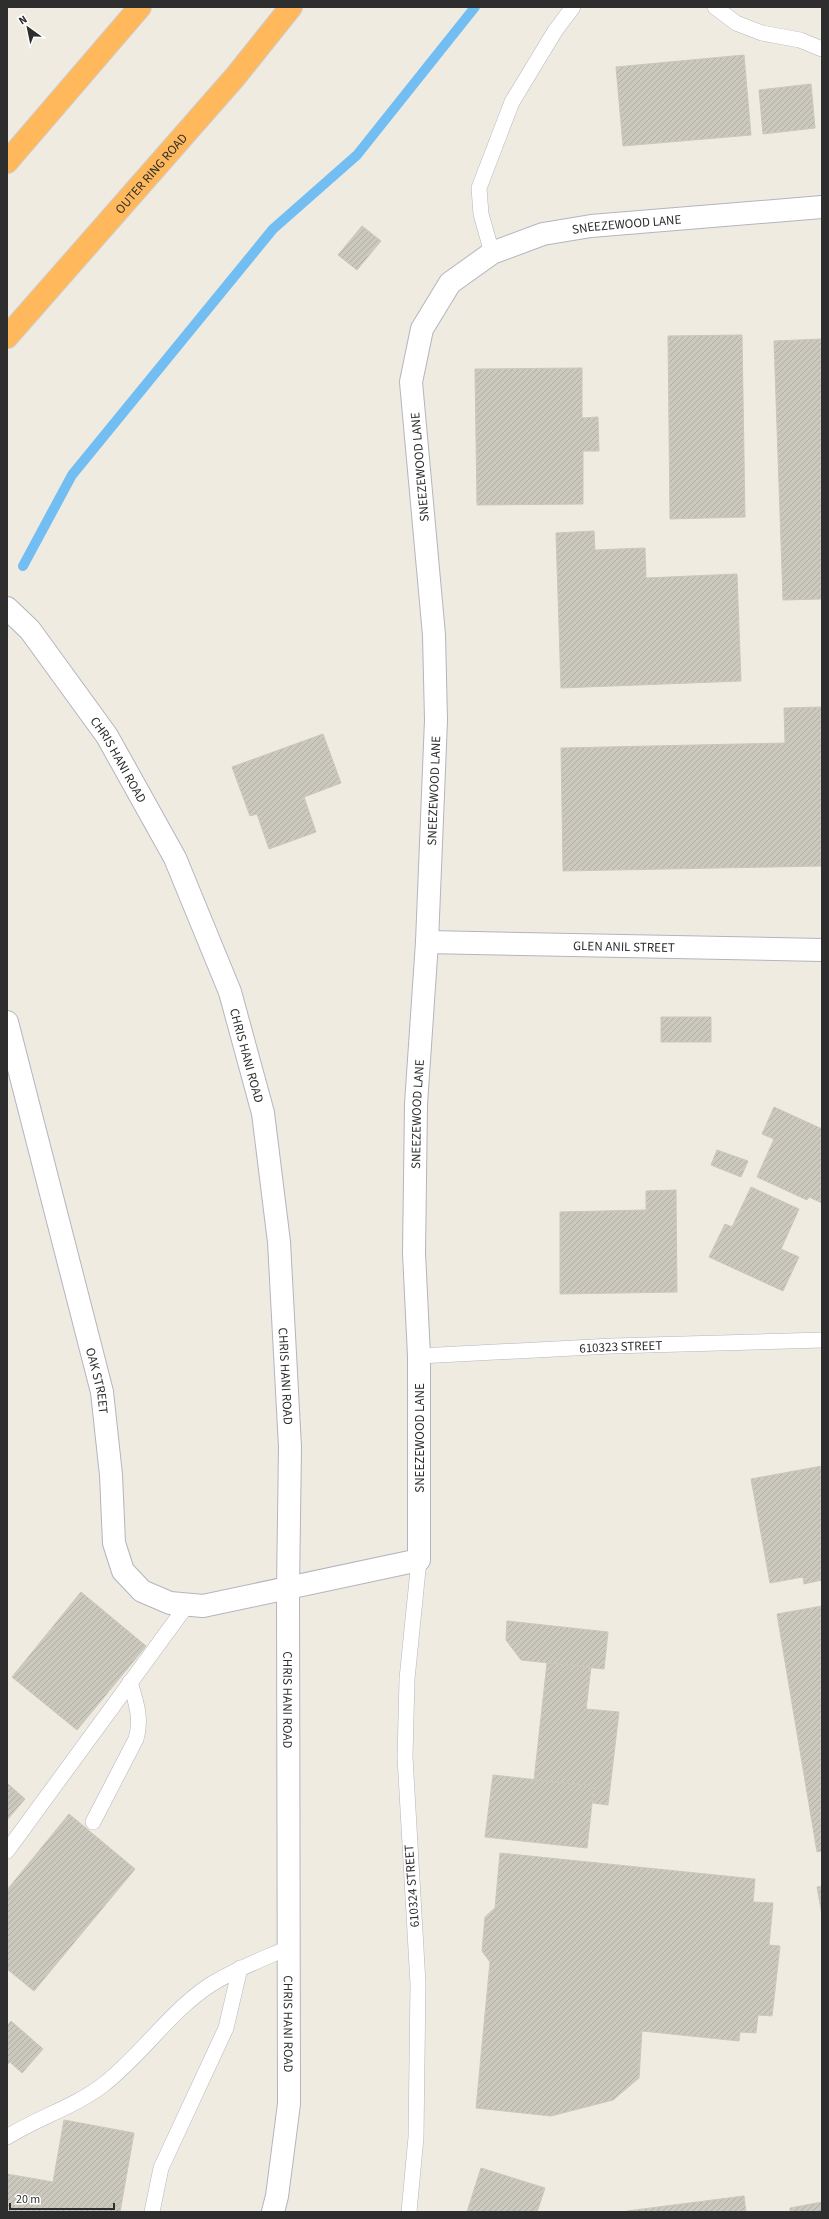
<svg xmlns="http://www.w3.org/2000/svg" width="829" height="2219" viewBox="0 0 829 2219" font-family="'Source Sans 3',sans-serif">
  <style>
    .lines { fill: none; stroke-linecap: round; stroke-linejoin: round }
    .stream { stroke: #72bef3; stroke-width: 10 }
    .building { fill: url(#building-hatch); stroke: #cbc7b9 }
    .lane-casing { stroke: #b4b4c1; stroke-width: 16 }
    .street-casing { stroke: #b4b4c1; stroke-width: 24 }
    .secondary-casing { stroke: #b4b4c1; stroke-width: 24 }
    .highway-casing { stroke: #cdcdcd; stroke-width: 24 }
    .lane { stroke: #fff; stroke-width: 15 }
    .street { stroke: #fff; stroke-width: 22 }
    .secondary { stroke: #fff; stroke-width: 22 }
    .highway { stroke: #ffb95c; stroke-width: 22 }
    .labels { text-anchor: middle; stroke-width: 3; stroke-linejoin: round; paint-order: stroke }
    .street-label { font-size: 13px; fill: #2e2e2e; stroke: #fff }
  </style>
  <defs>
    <pattern id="building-hatch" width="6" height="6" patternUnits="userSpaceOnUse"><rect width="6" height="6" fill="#cbc9be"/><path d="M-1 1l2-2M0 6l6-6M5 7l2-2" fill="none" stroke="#afada4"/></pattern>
  </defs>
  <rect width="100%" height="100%" fill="#efebe0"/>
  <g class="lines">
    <path class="stream" d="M23 566 72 475 273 229 357 155 475 7"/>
  </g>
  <path class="building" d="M744 55 751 135 623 146 616 67Z
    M811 84 815 128 763 134 759 90Z
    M362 226 381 241 357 270 338 255Z
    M742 335 745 517 670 519 668 336Z
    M822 339V599L783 600 774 341Z
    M582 368V418L598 417 599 451H583V504L477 505 475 369Z
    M594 531 595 550 645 548 646 578 737 574 741 681 561 688 556 533Z
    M822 707V866L563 871 561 748 785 743 784 708Z
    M323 734 341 783 304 797 316 832 269 849 257 814 250 816 232 767Z
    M661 1017H711V1042H661Z
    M774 1107 822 1129V1203L809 1197 807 1200 757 1177 774 1139 762 1134Z
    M717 1150 748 1161 741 1177 711 1165Z
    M751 1187 799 1209 781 1249 799 1257 783 1291 709 1257 725 1224 732 1227Z
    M676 1190 677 1292 560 1294V1212L646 1210V1191Z
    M822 1466V1580L804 1584 803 1577 770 1583 751 1479Z
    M81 1592 146 1646 77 1730 12 1677Z
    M822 1606V1851L817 1852 777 1614Z
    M507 1621 608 1632 604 1669 521 1660 506 1640Z
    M547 1663 591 1667 586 1709 619 1712 608 1805 593 1803 594 1786 534 1780Z
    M493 1775 594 1786 587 1848 485 1837Z
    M7 1783 25 1799 7 1820Z
    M69 1814 135 1869 34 1991 7 1969V1890Z
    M500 1853 755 1879 753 1902 773 1903 769 1945 780 1946 772 2016 758 2015 756 2033 740 2032 739 2041 642 2031 639 2078 613 2100 551 2116 476 2108 490 1962 482 1951 485 1917 495 1908Z
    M822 1886V1915L817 1887Z
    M11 2021 43 2049 22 2073 10 2062 7 2065V2026Z
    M64 2120 134 2133 120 2212H7V2174L53 2182Z
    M481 2168 545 2188 537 2212H467Z
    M744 2196 746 2212H627V2211Z
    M822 2202V2212H790V2208Z"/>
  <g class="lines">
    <g class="lane-casing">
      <g id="lane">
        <path d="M715 7 736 23 762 33 800 40 822 49"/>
        <path d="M492 253 481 214 479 188 512 102 555 31 573 7"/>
        <path id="s1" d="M419 1356 612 1346 822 1340"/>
        <path d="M93 1822 136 1739C142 1719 136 1702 130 1682"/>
        <path d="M7 1851 187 1605"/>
        <path d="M7 2137C37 2118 76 2106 103 2085 142 2055 169 2012 210 1985 235 1969 263 1959 290 1947"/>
        <path d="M152 2212 161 2168 226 2028 240 1968"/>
        <path d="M409 2212 416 2137 418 1984 405 1757 407 1679 419 1560"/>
      </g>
    </g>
    <g class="street-casing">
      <g id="street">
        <path id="s2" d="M427 942 822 950"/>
        <path id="s3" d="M7 1022 102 1392 111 1475 114 1543 123 1571 142 1591 170 1603 203 1606 419 1560V1356L414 1253 416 1104 427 942 436 720 434 635 411 382 422 329 450 283 492 253 543 234 591 226 822 207"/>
      </g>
    </g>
    <g class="secondary-casing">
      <g id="secondary">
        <path id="s4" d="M7 608 30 630 107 736 175 858 230 992 263 1113 279 1242 290 1447 288 1588 289 2104 277 2196 273 2212"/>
      </g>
    </g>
    <g class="highway-casing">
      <g id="highway">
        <path d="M7 162 140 7"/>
        <path id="s5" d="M7 337 235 77 291 7"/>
      </g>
    </g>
    <use href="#lane" class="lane"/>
    <use href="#street" class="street"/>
    <use href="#secondary" class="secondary"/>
    <use href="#highway" class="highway"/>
  </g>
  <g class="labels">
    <g class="street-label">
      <text dy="5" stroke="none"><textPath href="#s5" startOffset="218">OUTER RING ROAD</textPath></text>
      <text dy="5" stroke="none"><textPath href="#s3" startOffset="2353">SNEEZEWOOD LANE</textPath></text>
      <text transform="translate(419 467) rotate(-95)" y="5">SNEEZEWOOD LANE</text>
      <text dy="5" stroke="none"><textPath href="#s4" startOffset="189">CHRIS HANI ROAD</textPath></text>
      <text dy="5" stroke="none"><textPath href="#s3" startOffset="1645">SNEEZEWOOD LANE</textPath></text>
      <text dy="5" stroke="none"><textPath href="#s2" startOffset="197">GLEN ANIL STREET</textPath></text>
      <text dy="5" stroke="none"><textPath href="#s4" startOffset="513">CHRIS HANI ROAD</textPath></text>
      <text dy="5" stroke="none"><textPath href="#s3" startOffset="1321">SNEEZEWOOD LANE</textPath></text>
      <text dy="5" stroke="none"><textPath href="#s1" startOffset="202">610323 STREET</textPath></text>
      <text dy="5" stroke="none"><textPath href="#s4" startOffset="837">CHRIS HANI ROAD</textPath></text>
      <text dy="5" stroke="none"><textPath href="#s3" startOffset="370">OAK STREET</textPath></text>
      <text transform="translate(419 1438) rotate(-90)" y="5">SNEEZEWOOD LANE</text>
      <text dy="5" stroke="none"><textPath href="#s4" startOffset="1161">CHRIS HANI ROAD</textPath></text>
      <text transform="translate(411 1886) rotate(-94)" y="5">610324 STREET</text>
      <text dy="5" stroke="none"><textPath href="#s4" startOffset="1485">CHRIS HANI ROAD</textPath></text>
    </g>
  </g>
  <rect width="829" height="2219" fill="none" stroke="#2e2e2e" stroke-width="16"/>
  <g transform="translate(28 28) rotate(327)" stroke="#ffffff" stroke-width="3" paint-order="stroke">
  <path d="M0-3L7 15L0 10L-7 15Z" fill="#2e2e2e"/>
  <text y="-6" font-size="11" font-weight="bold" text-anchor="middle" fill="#2e2e2e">N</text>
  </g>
  <path d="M10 2203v6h104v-6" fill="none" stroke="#2e2e2e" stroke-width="2"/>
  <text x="16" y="2203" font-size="12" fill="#2e2e2e" stroke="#ffffff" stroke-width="3" paint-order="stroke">20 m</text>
</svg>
